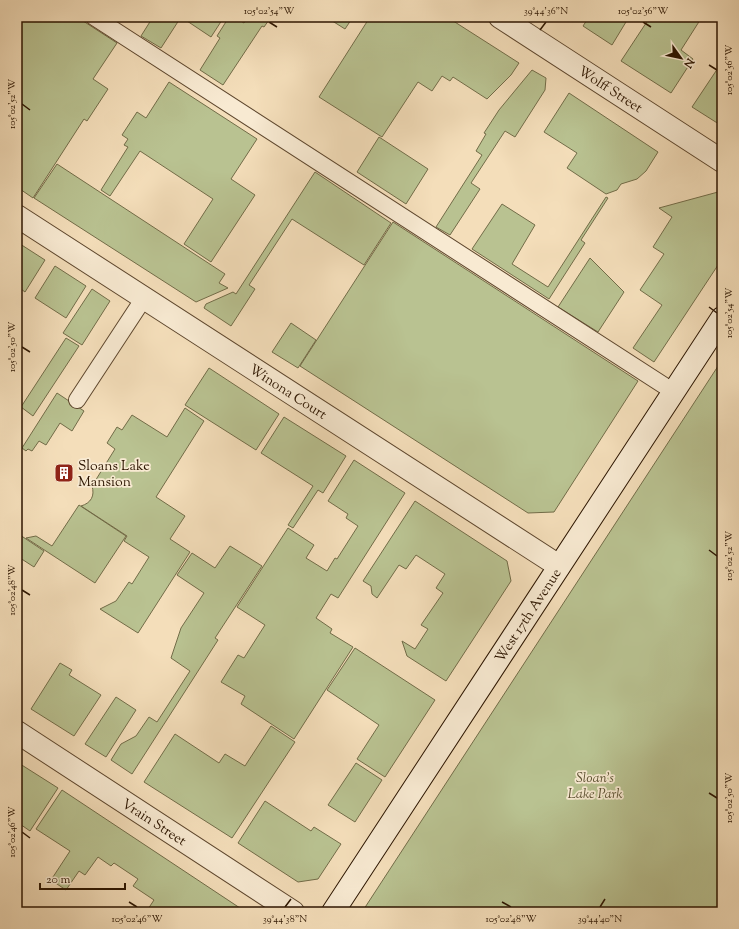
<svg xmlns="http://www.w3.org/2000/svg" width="739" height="929" viewBox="0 0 739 929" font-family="'Sorts Mill Goudy',serif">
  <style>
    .green { fill: #b9c291; stroke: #726c48 }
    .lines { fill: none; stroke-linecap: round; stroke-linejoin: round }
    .lane-casing { stroke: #5e472e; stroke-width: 18 }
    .street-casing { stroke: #5e472e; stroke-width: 24 }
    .secondary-casing { stroke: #2c1500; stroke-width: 24 }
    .lane { stroke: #f8ead2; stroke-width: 16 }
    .street { stroke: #f8ead2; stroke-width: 22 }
    .secondary { stroke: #f8ead2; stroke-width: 22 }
    .ticks { fill: none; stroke: #2c1500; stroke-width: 1.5 }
    .labels { text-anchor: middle; stroke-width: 3.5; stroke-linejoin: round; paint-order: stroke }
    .street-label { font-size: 14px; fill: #2c1500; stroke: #f8ead2 }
    .poi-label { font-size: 14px; fill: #2c1500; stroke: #f8ead2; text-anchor: start }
    .park-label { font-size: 14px; font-style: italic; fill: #5d5233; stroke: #f8ead2 }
    .neatline { fill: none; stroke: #2c1500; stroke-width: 1.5 }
    .ticks-label { font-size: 10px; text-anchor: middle; fill: #2c1500 }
  </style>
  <rect width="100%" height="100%" fill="#f4deba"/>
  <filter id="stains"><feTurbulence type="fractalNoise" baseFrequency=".005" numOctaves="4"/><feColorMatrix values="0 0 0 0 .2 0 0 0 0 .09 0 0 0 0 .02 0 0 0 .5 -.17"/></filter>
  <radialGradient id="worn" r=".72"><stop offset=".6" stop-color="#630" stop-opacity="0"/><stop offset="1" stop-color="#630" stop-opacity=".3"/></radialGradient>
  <path class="green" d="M17 17H77L117 43 93 79 108 89 87 121 84 119 33 198 17 187Z
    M153 17H181L161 48 141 36Z
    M181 17H224L211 37Z
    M229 17H234L244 23 248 17 252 19 254 17H271L264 27 262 26 223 85 200 70 220 38 217 36Z
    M326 17H353L345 29Z
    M370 17H447L519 63 511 75 487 99 453 77 450 81 442 76 432 91 418 82 382 137 319 97Z
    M589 17H629L612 45 583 26Z
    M650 17H702L681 50 693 59 671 93 621 61Z
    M720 65 722 66V126L692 107Z
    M532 70 546 78 545 90 515 137 505 131 471 183 480 189 450 235 436 227 482 155 476 151 486 134 484 133 499 110Z
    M169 82 257 139 231 179 255 195 211 262 184 244 213 199 140 151 110 196 101 190 128 147 124 145 128 139 122 135 137 112 146 118Z
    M569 93 658 152 646 171 637 179 621 184 617 190 606 194 567 168 577 153 544 132Z
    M379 137 428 169 406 204 357 172Z
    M57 164 225 274 219 283 228 288 196 302 34 198Z
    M315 172 391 223 364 265 292 219 249 285 255 289 231 326 204 308 206 304 233 292 236 294Z
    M718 192 722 195V259L654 362 633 348 662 305 640 290 664 254 653 247 672 217 659 208Z
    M606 197 608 198 581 240 585 243 549 299 472 249 502 204 535 225 512 264 548 287Z
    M393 222 638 381 554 512 528 513 300 366Z
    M17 242 45 260 25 292 17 286Z
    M590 258 624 292 598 332 558 307Z
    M55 266 86 286 66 318 35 298Z
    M92 289 110 301 82 345 63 333Z
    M291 323 316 340 298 368 272 352Z
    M66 338 79 346 33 416 21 407Z
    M722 360V912H362Z
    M209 368 279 414 256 450 185 405Z
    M57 393 84 411 72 431 60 423 46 445 39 441 32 451 28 449 26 451 22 448Z
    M185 408 204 421 156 497 185 516 170 539 190 552 138 633 100 609 116 601 129 582 132 584 149 557 124 541 127 536 81 506C91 503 95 496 92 486L115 449 107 443 117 427 122 430 132 415 167 437Z
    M284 417 346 456 323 493 318 490 293 528 288 525 313 486 261 453Z
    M354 460 405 493 338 598 331 594 316 618 332 629 330 633 353 647 294 739 241 704 245 696 221 682 238 655 244 658 265 625 237 607 288 528 314 545 306 558 327 571 335 558 337 559 358 526 346 518 348 514 328 501Z
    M415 501 507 561 511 581 446 681 407 656 402 641 415 649 428 629 421 625 443 593 436 588 445 574 416 555 406 569 399 565 377 598 372 594 371 586 363 581Z
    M79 505 126 536 95 583 26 538 36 536 52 546Z
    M17 533 44 551 34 567 17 556Z
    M230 546 262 566 215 638 218 640 132 774 111 760 121 744 136 736 149 717 157 722 190 671 171 658 181 628 204 593 177 575 192 553 215 568Z
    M355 648 435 700 385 777 357 759 379 725 327 690Z
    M60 663 72 670 69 675 101 695 74 736 31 709Z
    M116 697 136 710 106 757 85 744Z
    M271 726 295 742 232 838 144 782 175 734 219 763 225 754 245 766Z
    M17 762 58 788 30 831 17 822Z
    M356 763 382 780 355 822 328 805Z
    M62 790 246 912H146L154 900 133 886 138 879 114 863 111 866 98 857 85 875 79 871 66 890 51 880 70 851 36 829Z
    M265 801 311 831 314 827 341 844 318 879 298 882 238 843Z"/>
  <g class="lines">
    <g class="lane-casing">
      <path id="lane" d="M94 17 674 392
        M77 400 144 298"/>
    </g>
    <g class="street-casing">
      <g id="street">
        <path id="s1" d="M500 17 722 161"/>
        <path id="s2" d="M17 216 559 566"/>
        <path id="s3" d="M17 732 293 912"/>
      </g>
    </g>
    <g class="secondary-casing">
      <g id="secondary">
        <path id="s4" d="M333 912 722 318"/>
      </g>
    </g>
    <use href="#lane" class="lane"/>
    <use href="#street" class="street"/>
    <use href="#secondary" class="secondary"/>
  </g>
  <path class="ticks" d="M269 22 277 27M643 22 651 27M540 30 546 22M709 65 717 70M22 104 30 110M709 307 717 313M22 347 30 352M709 550 717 556M22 590 30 595M709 793 717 798M22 832 30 838M129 902 137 907M502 902 511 907M285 907 291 899M600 907 605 899"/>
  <defs>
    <g id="building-square" transform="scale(1)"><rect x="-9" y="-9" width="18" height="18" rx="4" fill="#8f2418" stroke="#f8ead2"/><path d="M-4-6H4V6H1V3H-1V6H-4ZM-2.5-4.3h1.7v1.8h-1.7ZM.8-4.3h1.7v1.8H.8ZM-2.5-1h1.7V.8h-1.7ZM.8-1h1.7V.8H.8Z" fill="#fff"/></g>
  </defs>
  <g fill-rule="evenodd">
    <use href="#building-square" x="64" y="473"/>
  </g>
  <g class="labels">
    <g class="street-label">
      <text dy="5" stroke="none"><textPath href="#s1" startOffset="132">Wolff Street</textPath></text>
      <text dy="5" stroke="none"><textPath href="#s2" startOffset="323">Winona Court</textPath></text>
      <text dy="5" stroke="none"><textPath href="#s4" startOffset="355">West 17th Avenue</textPath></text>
      <text dy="5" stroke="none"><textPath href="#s3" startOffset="164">Vrain Street</textPath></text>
    </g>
    <g class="poi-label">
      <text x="78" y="470">Sloans Lake<tspan x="78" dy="16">Mansion</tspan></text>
    </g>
    <g class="park-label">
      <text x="595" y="782">Sloan's<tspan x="595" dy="16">Lake Park</tspan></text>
    </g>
  </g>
  <rect width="739" height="929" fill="none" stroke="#f4deba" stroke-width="44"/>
  <g transform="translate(681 58) rotate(123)" stroke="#f8ead2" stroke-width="3" paint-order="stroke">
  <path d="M0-3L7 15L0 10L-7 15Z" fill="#2c1500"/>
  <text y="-6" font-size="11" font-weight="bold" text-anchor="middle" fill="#2c1500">N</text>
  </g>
  <path d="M40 883v6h85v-6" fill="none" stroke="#2c1500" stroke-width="2"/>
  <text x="46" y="883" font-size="12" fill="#2c1500" stroke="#f8ead2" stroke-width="3" paint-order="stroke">20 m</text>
  <rect x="22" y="22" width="695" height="885" class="neatline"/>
  <g class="ticks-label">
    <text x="269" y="14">105°02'54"W</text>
    <text x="546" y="14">39°44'36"N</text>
    <text x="643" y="14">105°02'56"W</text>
    <text transform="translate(728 70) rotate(-90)" y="4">105°02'56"W</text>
    <text transform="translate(11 104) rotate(-90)" y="4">105°02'52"W</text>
    <text transform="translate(728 313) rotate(-90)" y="4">105°02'54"W</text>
    <text transform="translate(11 347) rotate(-90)" y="4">105°02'50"W</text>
    <text transform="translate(728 556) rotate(-90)" y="4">105°02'52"W</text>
    <text transform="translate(11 590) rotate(-90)" y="4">105°02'48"W</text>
    <text transform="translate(728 798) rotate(-90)" y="4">105°02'50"W</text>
    <text transform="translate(11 832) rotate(-90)" y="4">105°02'46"W</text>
    <text x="137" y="922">105°02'46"W</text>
    <text x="285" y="922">39°44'38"N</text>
    <text x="511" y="922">105°02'48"W</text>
    <text x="600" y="922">39°44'40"N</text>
  </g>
  <rect width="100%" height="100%" filter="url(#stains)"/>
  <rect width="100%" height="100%" fill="url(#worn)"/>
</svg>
